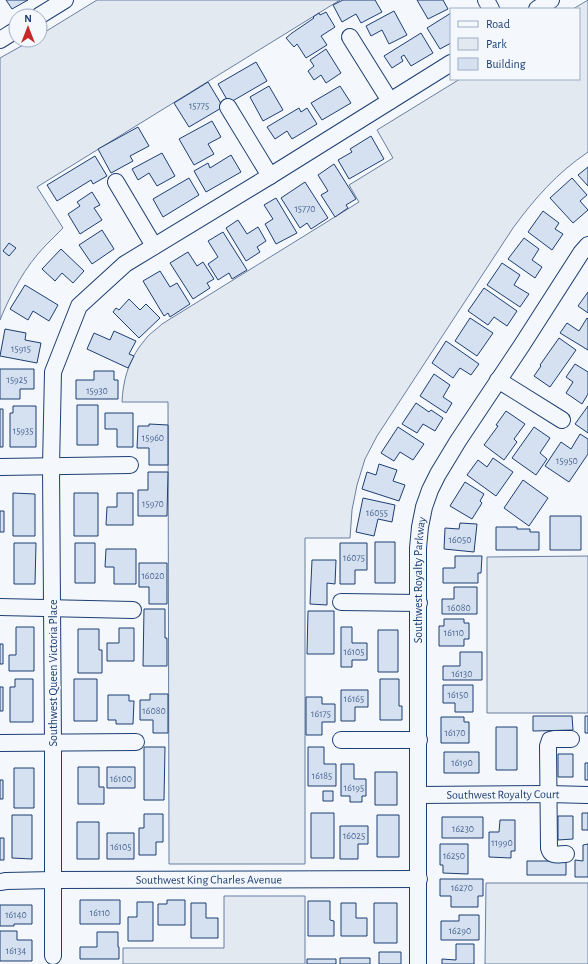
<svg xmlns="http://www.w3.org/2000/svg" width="588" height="964" viewBox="0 0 588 964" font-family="'Alegreya Sans',sans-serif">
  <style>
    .green { fill: #e3e9f0; stroke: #687fa3 }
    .building { fill: #d5e0f0; stroke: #1d3f73 }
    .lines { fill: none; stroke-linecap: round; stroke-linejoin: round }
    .minor-casing { stroke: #1d3f73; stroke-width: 18 }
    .minor { stroke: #f4f7fb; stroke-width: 16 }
    .labels { text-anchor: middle; stroke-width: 3; stroke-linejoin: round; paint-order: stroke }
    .number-label { font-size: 10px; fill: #4b6792 }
    .street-label { font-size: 12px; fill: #1d3f73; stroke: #f4f7fb }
  </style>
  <rect width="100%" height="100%" fill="#f4f7fb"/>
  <path class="green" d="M97 0H340L37 187 63 228C57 234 51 240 45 246 25 267 11 293 0 320V58L32 40H40V35Z
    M588 0V152C557 173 535 198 513 228L377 436 365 459 357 485 352 510 350 538H305V864H169L168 402H122C123 381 128 363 140 346 143 343 145 339 148 336 152 332 158 328 162 324L359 202 349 185 393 158 377 130 460 79H579V9H573Z
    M588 556V713H487V557Z
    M486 883H588V964H485Z
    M224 896H305V964H123V948H224Z"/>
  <path class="building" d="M6 0H28L12 9Z
    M343 0H375L382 12 361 23 356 14 342 22 333 5Z
    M417 0H443L448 9 428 19Z
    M394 11 407 35 389 44 382 30 371 36 366 26Z
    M326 12 335 27 321 36 327 45 306 58 297 44 294 47 286 38 292 33 314 18 313 17 319 13 320 15Z
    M451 13V43L440 49 427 28Z
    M421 33 433 53 411 66 404 55 401 57 403 61 392 68 384 56Z
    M326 49 341 73 326 83 321 75 314 80 308 71 314 66 310 60Z
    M256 62 267 81 229 103 218 84Z
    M208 82 223 107 189 127 174 103Z
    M269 86 283 110 263 121 250 97Z
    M340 86 351 103 322 120 311 103Z
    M299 108 301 112 307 108 317 124 292 139 287 131 275 139 267 127Z
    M212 121 221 137 208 144 214 154 194 165 179 139Z
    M138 127 149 146 130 156 133 161 111 173 98 149Z
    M371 136 384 159 349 179 338 160 352 152 350 149Z
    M162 153 175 176 157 186 149 173 138 180 132 169Z
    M231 155 241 172 206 192 194 171 208 163 210 168Z
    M95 156 107 176 93 184 91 180 57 201 47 185Z
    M334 164 356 199 346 205 348 208 335 217 321 195 328 191 318 175Z
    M588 167V186L578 175Z
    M189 178 199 195 163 217 153 199Z
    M572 178 587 195 580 201 588 210 573 223 550 198Z
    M305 182 328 218 311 229 307 223 300 228 281 198Z
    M92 192 100 205 94 208 102 220 80 234 68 214 80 206 77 202Z
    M276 198 297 233 276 244 265 224 273 219 264 205Z
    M543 211 559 223 555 229 563 234 552 250 528 232Z
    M238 220 247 234 258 227 266 241 257 247 260 252 246 261 226 228Z
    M102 230 114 249 92 264 79 245Z
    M223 232 247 270 232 279 229 273 218 280 208 264 218 257 208 241Z
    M524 238 539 249 532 260 542 267 535 278 508 259Z
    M9 243 16 248 9 256 3 251Z
    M61 249 84 271 73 283 62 273 55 281 42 269Z
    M188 252 197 266 203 262 214 279 207 283 210 288 193 299 170 263Z
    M502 263 520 275 514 285 529 294 520 307 487 285Z
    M160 271 170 287 177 283 190 304 170 317 168 313 164 316 143 281Z
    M25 285 58 305 49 321 33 311 28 320 10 309Z
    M484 288 517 311 507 326 494 317 488 325 468 311Z
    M588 292V313L578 306Z
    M129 299 140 310 146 304 160 318 139 338 113 312 116 308 119 310Z
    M470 318 493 333 477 356 455 341Z
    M587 318 588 319V350L560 333 567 323 579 331Z
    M5 329 26 333 25 340 41 343 37 363 0 356Z
    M114 331 136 341 129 354 134 356 128 368 87 349 94 333 110 340Z
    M559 338 576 350 550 387 534 376 541 366 540 365Z
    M446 341 479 364 471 375 460 368 453 378 432 363Z
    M575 364 588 372V394L582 404 566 393 573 382 566 377Z
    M0 369H34V389H20V399H0Z
    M94 371H114V380H118V399H76V380H94Z
    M434 374 450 385 443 397 452 403 446 413 420 396Z
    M416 403 429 412 431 410 443 418 435 431 423 424 417 433 402 424Z
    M77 405H98V445H77Z
    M13 406H36V447H10V413H13Z
    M588 406V433L575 424Z
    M0 409H3V447H0Z
    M506 411 525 424 514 439 517 442 504 460 484 445 498 426 496 425Z
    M105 413H133V447H117V429H105Z
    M149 424 168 425V465H149V448H137L138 426H149Z
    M398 427 424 444 413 460 400 452 394 461 381 453Z
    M534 427 550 438 540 453 547 459 536 475 512 458Z
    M580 434 588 439V454L569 482 545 466 561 442 571 449Z
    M493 458 513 472 496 496 467 475 478 460 487 467Z
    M379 464 397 470 393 481 405 485 399 501 362 489 367 472 376 475Z
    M148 472H168L167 516H138V490H148Z
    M523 480 548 498 529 526 504 508Z
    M465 482 484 494 480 501 482 503 472 519 450 506Z
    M13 493 35 494V536H13Z
    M74 493H98V536H74Z
    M117 493H133V525H106L107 507H117Z
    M363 498 395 505 392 522 378 519 374 536 356 532Z
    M0 511H4V532H0Z
    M550 516H581V550H550Z
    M460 523 477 524 474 552 444 549 445 528 459 529Z
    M496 527H517V529H530V532H539V550H496Z
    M375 542H395V583H375Z
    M14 543H36L35 584H14Z
    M75 543H95V583H75Z
    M340 543H367V570H355V584H340Z
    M106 549H136V584H114V567H105Z
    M455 556H482L481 573H478V583H443V568H455Z
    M312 560H336L335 584 327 583V605L310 604Z
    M139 563H167V604H149V587H139Z
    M454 587H477V614H442V599H454Z
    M144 609H165V638H167V666H143Z
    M308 611H334V654H307Z
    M444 619H464V623H469V639H464V646H439V626H444Z
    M16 627H34V671H9V655H16Z
    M341 627H352V643H367V660H352V667H341Z
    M119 628H134V661H107V643H119Z
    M78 629H99V650H102V673H78Z
    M378 630H398V672H378Z
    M0 644H3V664H0Z
    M460 652H482V680H443V666H460Z
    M15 679H33V722H10V687H15Z
    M74 679H97V721H74Z
    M380 679H399V706H402V720H380Z
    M443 685H473V712H455V703H443Z
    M0 687H3V711H0Z
    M341 690H368V707H355V721H341Z
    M150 694H168V733H153V720H140V700H150Z
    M108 695H129V701H134L133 724H116V720H108Z
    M306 697H322V704H335V722H322V735H306Z
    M533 716H572L573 730 533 731Z
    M585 716H588V733H585Z
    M441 717H464V722H469V743H441Z
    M496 727H517V770H496Z
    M144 747H165L164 800H144Z
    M308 747H324V764H336V786H308Z
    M444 752H479V773H444Z
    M558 754H573V777H558Z
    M585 763H588V780H585Z
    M341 764H354V779H366V796H362V802H350V796H341Z
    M78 767H99V787H104V804H78Z
    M107 767H135V788H107Z
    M14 768H34V808H14Z
    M375 772H397V805H375Z
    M0 780H3V799H0Z
    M323 791H333V801H323Z
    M311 813H334V858H311Z
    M582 813H588V830H582Z
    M144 814H163V842H156V855H139V828H144Z
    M12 815H32V859L12 858Z
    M377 815H399V857H377Z
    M558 816H573V839L558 840Z
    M442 817H483V838H442Z
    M500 820H515V851H511V858L489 857V832H499Z
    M77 822H99V859H77Z
    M340 826H368V844H358V859H340Z
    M107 833H134V859H107Z
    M0 838H4V860H0Z
    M440 844H468V874L443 873V865H440Z
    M588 844V877H575V860L583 861V845Z
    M527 861H566V875H527Z
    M440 879H483V896H478V907H451V896H440Z
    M80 900H120V924H80Z
    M167 900H185V925H158V904H167Z
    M308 901H330V920L334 921V936H308Z
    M137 902H153V941H128V917H137Z
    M191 903H206V918H218V938H191Z
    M341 903H356V918H367V936H341Z
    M374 903H397V943H374Z
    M0 905H32V924H14V926H0Z
    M459 915H479V940H441V921H459Z
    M0 931H17V940H32V961H0Z
    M97 932H118V947H119V959H80V947H97Z
    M456 944H474V964H442V959L456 960Z
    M379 952H401V964H379Z
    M340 958H370V964H340Z
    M307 959H336V964H307Z"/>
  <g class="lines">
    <g class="minor-casing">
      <g id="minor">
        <path d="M486 0 491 9"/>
        <path d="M537 9 551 0"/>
        <path d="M39 16 65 0"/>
        <path d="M350 37 390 101"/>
        <path d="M0 40 16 30"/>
        <path d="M228 107 270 176"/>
        <path d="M116 182 154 246"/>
        <path d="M498 380 562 420"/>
        <path d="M0 467 130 465"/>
        <path d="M341 602 419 603"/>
        <path d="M0 607 133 610"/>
        <path d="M341 740H419"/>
        <path d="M0 743 136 742"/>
        <path id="s1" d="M419 795 548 794 588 795"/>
        <path d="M566 854C558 854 551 857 549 848L548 746 550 740 554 739H571"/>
        <path id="s2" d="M0 882 6 881 53 880 419 879"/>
        <path d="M53 956V743L51 466 53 372 79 306 125 264 270 176 451 63"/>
        <path id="s3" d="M418 964V548L420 527 424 507 430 490 438 474 458 441 522 345 581 253 588 245"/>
      </g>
    </g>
    <use href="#minor" class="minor"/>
  </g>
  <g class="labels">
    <g class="number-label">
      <text x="199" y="109">15775</text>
      <text x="305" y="212">15770</text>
      <text x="21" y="352">15915</text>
      <text x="17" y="383">15925</text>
      <text x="97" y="394">15930</text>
      <text x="23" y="434">15935</text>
      <text x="153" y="441">15960</text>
      <text x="567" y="464">15950</text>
      <text x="153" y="507">15970</text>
      <text x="377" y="516">16055</text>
      <text x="460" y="543">16050</text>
      <text x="354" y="561">16075</text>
      <text x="153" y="579">16020</text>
      <text x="459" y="611">16080</text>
      <text x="454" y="636">16110</text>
      <text x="354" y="655">16105</text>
      <text x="462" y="677">16130</text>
      <text x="458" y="698">16150</text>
      <text x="354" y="702">16165</text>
      <text x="154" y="714">16080</text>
      <text x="321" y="717">16175</text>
      <text x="455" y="736">16170</text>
      <text x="462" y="766">16190</text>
      <text x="322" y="779">16185</text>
      <text x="121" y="782">16100</text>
      <text x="354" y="791">16195</text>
      <text x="463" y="832">16230</text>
      <text x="354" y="839">16025</text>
      <text x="502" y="846">11990</text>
      <text x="121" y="850">16105</text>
      <text x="454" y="859">16250</text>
      <text x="462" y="891">16270</text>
      <text x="100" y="916">16110</text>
      <text x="16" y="918">16140</text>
      <text x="460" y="934">16290</text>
      <text x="16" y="954">16134</text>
    </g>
    <g class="street-label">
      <text dy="4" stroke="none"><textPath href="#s3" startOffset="384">Southwest Royalty Parkway</textPath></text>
      <text transform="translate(53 673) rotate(-90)" y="4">Southwest Queen Victoria Place</text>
      <text dy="4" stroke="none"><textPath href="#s1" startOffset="84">Southwest Royalty Court</textPath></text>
      <text dy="4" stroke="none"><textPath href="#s2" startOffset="209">Southwest King Charles Avenue</textPath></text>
    </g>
  </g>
  <rect x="450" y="8" width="130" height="72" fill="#f4f7fb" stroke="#9eadc5"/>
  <rect x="458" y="21" width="20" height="6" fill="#f4f7fb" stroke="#9eadc5"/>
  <text x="486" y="28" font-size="12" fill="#1d3f73">Road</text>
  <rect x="458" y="38" width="20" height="12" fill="#e3e9f0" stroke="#9eadc5"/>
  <text x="486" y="48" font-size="12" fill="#1d3f73">Park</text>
  <rect x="458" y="58" width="20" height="12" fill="#d5e0f0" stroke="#9eadc5"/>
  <text x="486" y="68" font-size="12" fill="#1d3f73">Building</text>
  <g transform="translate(28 28)"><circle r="19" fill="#f4f7fb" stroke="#9eadc5"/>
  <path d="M0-3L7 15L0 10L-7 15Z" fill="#c62828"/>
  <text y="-6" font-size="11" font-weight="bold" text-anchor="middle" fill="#1d3f73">N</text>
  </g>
</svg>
